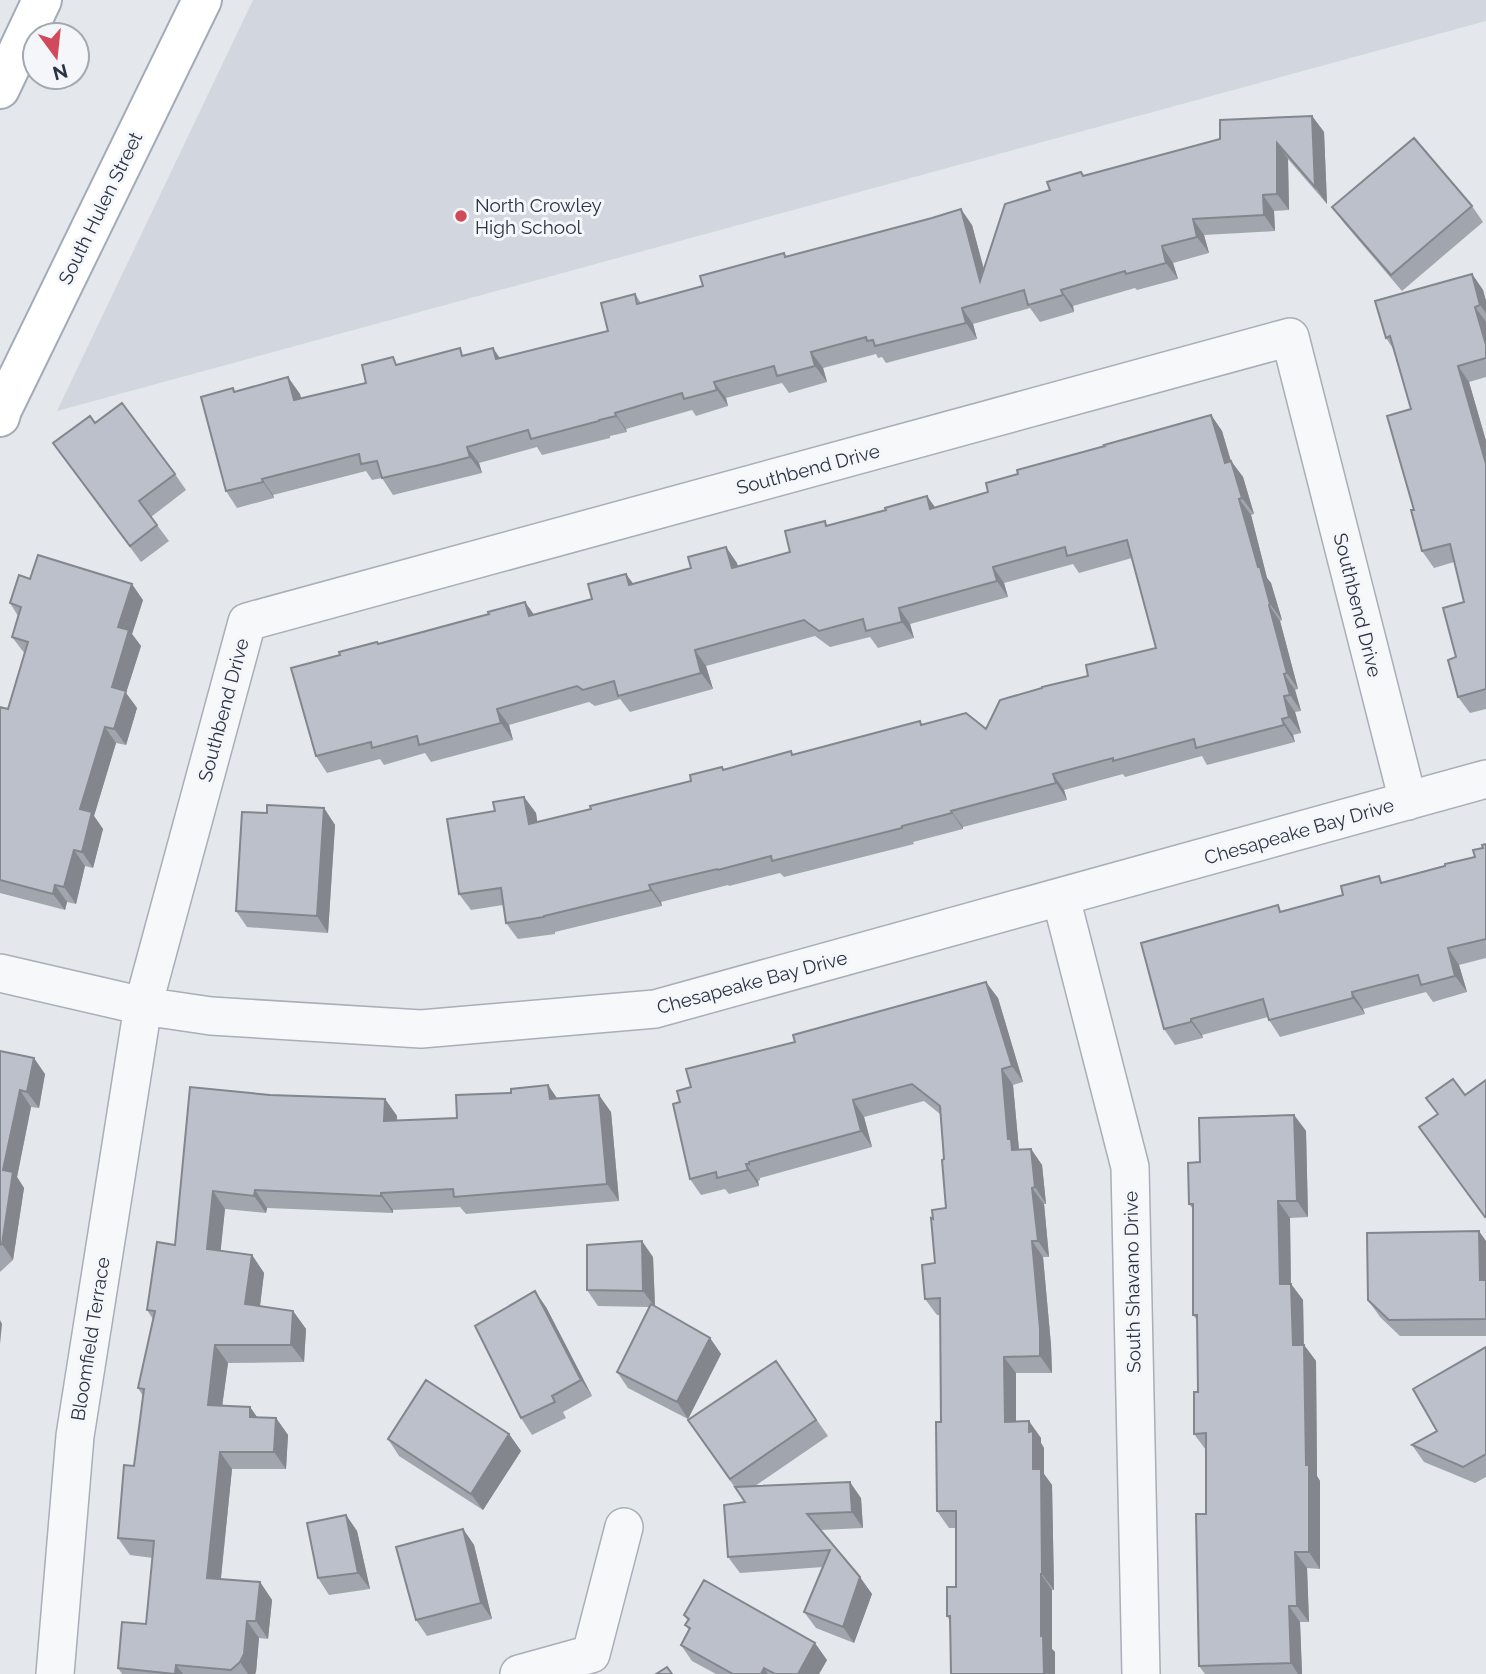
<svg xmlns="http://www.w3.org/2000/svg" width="1486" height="1674" viewBox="0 0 1486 1674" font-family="Raleway,sans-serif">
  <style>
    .built { fill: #d2d6de }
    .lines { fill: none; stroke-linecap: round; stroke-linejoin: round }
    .minor-casing { stroke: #a9aeb7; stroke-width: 40 }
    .major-casing { stroke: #a3abb8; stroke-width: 42 }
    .minor { stroke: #f7f8fa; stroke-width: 37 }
    .major { stroke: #fff; stroke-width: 38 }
    .wall { fill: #a1a5ae }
    .shaded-wall { fill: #83868d }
    .building { fill: #bbc0ca; stroke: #83868d; stroke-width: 2 }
    .poi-dot { fill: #d1495b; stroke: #f4f6f9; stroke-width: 2.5 }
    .labels { text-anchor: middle; stroke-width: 6; stroke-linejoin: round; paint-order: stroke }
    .poi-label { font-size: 19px; fill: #2b3445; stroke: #f4f6f9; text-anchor: start }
    .street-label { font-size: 19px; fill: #2b3445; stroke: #f4f6f9 }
  </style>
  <rect width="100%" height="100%" fill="#e4e7ec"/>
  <path class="built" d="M253 0H1486V21L57 411Z"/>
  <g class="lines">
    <g class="minor-casing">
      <path id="minor" d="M1061 898 1130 1167 1141 1674
        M0 973 143 1006 211 1016 421 1029 655 1009 1486 779
        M55 1674 75 1436 143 1006 247 622 1290 337 1408 801
        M519 1674 591 1654 624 1527"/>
    </g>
    <g class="major-casing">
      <path id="major" d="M0 89 42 0
        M0 417 2 410 202 0"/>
    </g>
    <use href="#minor" class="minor"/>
    <use href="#major" class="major"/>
  </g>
  <path class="wall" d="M1312 116 1324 132 1327 204 1288 159 1289 210 1274 211 1275 231 1204 235 1209 253 1173 263 1178 279 1137 290 1135 288 1073 306 1074 312 1040 322 1030 308 973 324 977 339 886 363 882 357 878 358 876 354 823 368 827 382 789 393 782 383 726 398 728 406 696 416 692 410 626 429 627 432 610 436V438L542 455 537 447 479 463 482 473 393 495 382 478 372 480 366 471 273 495 274 498 237 508 226 491 233 388 235 392 300 394 301 399 366 383 399 365 465 355 500 358 608 331 635 294 641 303 703 286 786 256 972 225 984 269 1050 190 1081 172 1084 176Z
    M1472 206 1483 222 1402 291 1344 223 1332 207Z
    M1472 274 1483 290 1486 301V377L1469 382 1486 441V709L1470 713 1458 697 1456 657 1464 602 1454 562 1434 568 1422 551 1414 510 1411 409 1394 350 1386 338Z
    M1211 415 1222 431 1231 461 1243 477 1254 514 1251 515 1267 578 1271 583 1282 620 1280 621 1298 689 1295 690 1301 711 1295 712 1301 733 1293 735 1295 742 1207 765 1202 756 1125 777 1123 774 1064 790 1067 800 963 827V829L913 842 914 844 784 877 780 873 729 886 728 885 661 902 662 906 555 932V934L518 939 506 923 503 905 471 910 459 894 495 811 524 797 536 813 537 822 591 809 691 781 722 767 724 769 794 754 922 724 986 729 1088 676 1156 648 1132 558 1079 573 1073 564 1004 583 1008 597 910 624 914 638 878 648 870 637 830 647 815 636 706 666 713 689 630 712 620 699 595 706 589 702 509 725 513 740 431 762 425 753 384 765 380 759 327 773 316 756 340 655 489 614 525 602 534 615 592 599 633 584 691 568 726 547 738 566 790 552 828 526 886 510 927 496 935 507 988 492 1018 474 1105 446Z
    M95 423 175 474 186 490 151 517 169 541 141 562 53 443Z
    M30 579 143 600 132 634 141 646 126 693 137 708 126 745 116 743 94 816 103 829 93 868 85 866 76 904 67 902 65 910 0 893V707L8 709 25 654 12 637 18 616 10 603Z
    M324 808 335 825 328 933 247 927 236 911 267 813Z
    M1486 844V958L1459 965 1467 992 1433 1002 1426 992 1363 1009 1365 1014 1280 1037 1269 1020 1268 1017 1202 1035 1203 1038 1175 1045 1164 1029 1283 912 1343 895 1383 882 1475 857Z
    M998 998 1023 1082 1013 1085 1019 1149H1031L1042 1165 1046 1204H1044L1049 1257H1043L1051 1345 1052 1373H1016V1421L1041 1438V1443L1044 1448V1474L1052 1485 1054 1590H1052V1649L1055 1652V1674H951L950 1621 947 1616 956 1587V1528H949L937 1511 941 1422 940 1315H937L925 1299 935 1263 933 1219 946 1208 944 1159 940 1114 924 1101 864 1117 872 1147 760 1178V1180L758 1181 759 1186 729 1194 725 1189 701 1195 690 1179 680 1102Z
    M0 1051 45 1074 39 1108 31 1107 17 1177 24 1188 13 1260 0 1272Z
    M548 1085 557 1098 611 1112 619 1201 466 1214 460 1207 393 1210V1213L267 1208 266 1213 225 1209 220 1251 252 1255 264 1273 260 1306 293 1311 306 1329 304 1362 228 1363 222 1406 250 1407 257 1417 276 1418 288 1435 286 1469H232L221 1579 260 1582 272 1600 268 1639 259 1638 256 1672 255 1674H122L118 1668 146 1624 153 1558 130 1555 118 1538 134 1466 143 1396 138 1388 153 1319 147 1310 175 1245 270 1095 385 1099 397 1116V1121L457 1118 511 1093Z
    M1294 1115 1306 1131 1308 1217 1290 1218 1291 1284 1303 1300 1304 1345 1316 1361 1317 1476 1320 1481V1569L1307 1568 1309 1622H1300L1302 1674H1205L1199 1666 1206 1514V1450L1194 1434 1198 1392 1197 1320 1193 1315V1209L1189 1204 1200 1162Z
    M1486 1241V1336H1400L1380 1317 1368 1300Z
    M653 1257 655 1306 710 1338 721 1354 688 1419 628 1388 617 1372 649 1307 598 1306 587 1290Z
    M546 1307 592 1396 563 1412 566 1418 532 1435 521 1418Z
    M1486 1347V1477L1475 1483 1424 1462 1412 1445 1437 1431Z
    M776 1361 828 1436 755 1486 861 1498 863 1528 820 1530 872 1594 854 1643 816 1628 804 1612 823 1567 740 1573 728 1557 745 1502 688 1420Z
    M509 1434 521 1451 483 1510 399 1456 388 1439Z
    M346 1515 357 1531 370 1589 329 1595 318 1578Z
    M463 1529 474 1545 492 1619 427 1636 416 1620Z
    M684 1615 827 1660 819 1674H716L692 1661 681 1645 689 1630 685 1625 688 1621Z"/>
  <path class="shaded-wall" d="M1312 116 1324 132 1327 204 1315 187Z
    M1277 143 1288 159 1289 210 1277 194Z
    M1263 195 1274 211 1275 231 1264 215Z
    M961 209 972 225 991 297 980 281Z
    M1193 219 1204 235 1209 253 1197 237Z
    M1162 246 1173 263 1178 279 1166 263Z
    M1472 274 1483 290 1486 301V313L1480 305Z
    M1061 290 1073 306 1074 312 1063 295Z
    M1475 307 1486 322V345Z
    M962 308 973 324 977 339 966 323Z
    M493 348 504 364 496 359Z
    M811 352 823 368 827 382 815 366Z
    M1458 366 1469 382 1486 441V464Z
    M288 377 300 394 305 416 294 400Z
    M714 382 726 398 728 406 717 390Z
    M615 413 626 429 627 432 616 416Z
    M1211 415 1222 431 1236 479 1225 463Z
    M467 447 479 463 482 473 470 457Z
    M1231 461 1243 477 1254 514 1242 498Z
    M262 479 273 495 274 498 263 482Z
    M927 496 938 512 930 509Z
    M1239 499 1251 515 1267 578 1271 583 1282 620 1270 604 1258 567Z
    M726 547 737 563 743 584 732 568Z
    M993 567 1004 583 1008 597 997 581Z
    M626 574 638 590 629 585Z
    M132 584 143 600 132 634 141 646 126 693 137 708 126 745 114 729 112 687 118 627Z
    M525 602 537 619 529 616Z
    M1269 605 1280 621 1298 689 1287 673Z
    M899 608 910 624 914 638 902 622Z
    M695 650 706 666 713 689 701 673Z
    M1284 674 1295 690 1301 711 1290 695Z
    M1284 696 1295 712 1301 733 1289 717Z
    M497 709 509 725 513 740 501 723Z
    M1282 719 1293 735 1295 742 1284 725Z
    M105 727 116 743 94 816 103 829 93 868 82 852 80 809Z
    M1053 774 1064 790 1067 800 1056 783Z
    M524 797 536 813 540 840 529 824Z
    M324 808 335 825 328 933 317 916Z
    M951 811 963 827V829L952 813Z
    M74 850 85 866 76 904 64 887Z
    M55 885 67 902 65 910 53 894Z
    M649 885 661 902 662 906 651 890Z
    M1448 948 1459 965 1467 992 1455 976Z
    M986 982 998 998 1023 1082 1012 1066Z
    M1352 992 1363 1009 1365 1014 1353 998Z
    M1191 1019 1202 1035 1203 1038 1191 1022Z
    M34 1058 45 1074 39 1108 27 1092Z
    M1002 1069 1013 1085 1019 1151 1012 1150 1008 1139Z
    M548 1085 560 1103 550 1099Z
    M20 1090 31 1107 17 1177 24 1188 13 1260 2 1244 3 1170Z
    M599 1095 611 1112 619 1201 607 1184Z
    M385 1099 397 1116 396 1138 384 1121Z
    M853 1100 864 1117 872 1147 861 1131Z
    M1294 1115 1306 1131 1308 1217 1297 1201Z
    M1031 1149 1042 1165 1046 1204 1035 1187Z
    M746 1164 758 1181 759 1186 748 1170Z
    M1032 1188 1044 1204 1049 1257 1038 1241Z
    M255 1190 267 1208 266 1213 254 1196Z
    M213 1191 225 1209 219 1267 207 1249Z
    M381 1193 393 1210V1213L381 1196Z
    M1278 1201 1290 1218 1291 1300 1280 1284Z
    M1479 1231 1486 1241V1289L1480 1280Z
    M642 1241 653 1257 655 1307 643 1291Z
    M1032 1241 1043 1257 1051 1345 1052 1373 1040 1356Z
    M252 1255 264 1273 258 1322 245 1304Z
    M1291 1284 1303 1300 1304 1361 1293 1345Z
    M535 1291 546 1307 592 1396 581 1380Z
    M293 1311 306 1329 304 1362 291 1345Z
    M0 1320 2 1324 0 1344Z
    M710 1338 721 1354 688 1419 677 1402Z
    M215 1345 228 1363 220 1422 208 1405Z
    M1304 1345 1316 1361 1317 1476 1320 1481V1569L1309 1552 1306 1465Z
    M1004 1357 1016 1373V1438L1005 1422Z
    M250 1407 262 1424 250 1417Z
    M276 1418 288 1435 286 1469 274 1452Z
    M1029 1421 1041 1438V1443L1044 1448V1474L1052 1485 1054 1590 1042 1574Z
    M509 1434 521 1451 483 1510 471 1494Z
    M220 1452 232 1469 219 1595 207 1578Z
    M850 1482 861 1498 863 1528 852 1512Z
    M346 1515 357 1531 370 1589 358 1573Z
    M463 1529 474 1545 492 1619 481 1603Z
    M1295 1552 1307 1568 1309 1622 1297 1606Z
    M1041 1574 1052 1590V1649L1055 1652V1674H1044L1041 1636Z
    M860 1577 872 1594 854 1643 843 1627Z
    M260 1582 272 1600 268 1639 256 1621Z
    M1289 1606 1300 1622 1302 1674H1298L1291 1663Z
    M247 1621 259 1638 256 1672 255 1674H248L240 1662Z
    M815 1643 827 1660 819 1674H798Z
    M176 1665 183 1674H175Z
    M764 1668 768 1674H761Z"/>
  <path class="building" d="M1312 116 1315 187 1277 143V194L1263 195 1264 215 1193 219 1197 237 1162 246 1166 263 1126 274 1125 271 1061 290 1063 295 1028 305 1024 290 962 308 966 323 875 346 873 340 867 341 866 337 811 352 815 366 777 376 774 366 714 382 717 390 684 399 682 393 615 413 616 416 599 420V421L531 439 528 430 467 447 470 457 439 465 382 478 377 461 361 464 359 454 262 479 263 482 226 491 201 397 233 388 234 392 288 377 294 400 366 383 362 365 393 357 396 365 460 348 462 356 493 348 496 359 608 331 601 303 635 294 637 304 703 286 700 276 784 253 785 257 932 218 961 209 980 281 1005 204 1050 190 1047 182 1081 172 1083 176 1220 139V120Z
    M1414 138 1472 206 1391 275 1332 207Z
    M1472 274 1480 305 1475 307 1486 345V358L1458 366 1486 464V689L1458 697 1448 660 1456 657 1443 608 1464 602 1450 544 1422 551 1411 510H1414L1387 416 1411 409 1390 336 1386 338 1375 301Z
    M122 403 175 474 139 501 157 525 130 546 53 443 90 416 95 423Z
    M1211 415 1225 463 1231 461 1242 498 1239 499 1258 567H1260L1270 604 1269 605 1287 673 1284 674 1290 695 1284 696 1289 717 1282 719 1284 725 1196 748 1194 739 1113 761V758L1053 774 1056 783 951 811 952 813 902 826V828L772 861 771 856 718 870 717 869 649 885 651 890 544 916V917L506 923 501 888 459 894 447 819 495 811 493 802 524 797 529 824 591 809 590 806 691 781 690 775 722 767 723 770 791 751 792 755 920 721 921 725 966 713 986 729 1000 700 1042 688V687L1088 676 1086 665 1156 648 1127 540 1067 556 1065 547 993 567 997 581 899 608 902 622 866 631 863 619 819 631 804 620 695 650 701 673 618 696 614 681 583 690 577 686 497 709 501 723 419 745 417 736 372 748 371 742 316 756 291 668 340 655 339 652 377 642 378 644 489 614 488 612 525 602 529 616 592 599 588 584 626 574 629 585 691 568 688 557 726 547 732 568 790 552 785 531 825 521 826 526 886 510 885 508 927 496 930 509 988 492 986 483 1018 474 1017 470 1105 446 1104 445Z
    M38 555 132 584 118 627 129 630 112 687 126 691 114 729 105 727 80 809 92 812 82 852 74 850 64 887 55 885 53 894 0 880V707L8 709 28 642 12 637 21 607 10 603 19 575 30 579Z
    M267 805 324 808 317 916 236 911 242 812 267 813Z
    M1486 844V939L1448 948 1455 976 1421 985 1418 975 1352 992 1353 998 1269 1020 1263 999 1191 1019V1022L1164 1029 1141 943 1278 905 1280 912 1343 895 1341 886 1379 876 1381 883 1445 866V864L1475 857 1473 850 1483 848 1482 845Z
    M986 982 1012 1066 1002 1069 1008 1139H1011L1012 1150 1031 1149 1035 1187 1032 1188 1038 1241H1032L1040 1329V1356L1004 1357 1005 1422 1029 1421V1432L1033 1431V1469H1041L1042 1574H1041V1636H1043L1044 1674H951L950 1616H947V1587H956V1511H937L936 1422H941L940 1298 925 1299 922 1265 935 1263 931 1218 933 1219 932 1210 946 1208 942 1160 944 1159 940 1106 912 1084 853 1100 861 1131 749 1162V1164H746L748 1170 717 1178 716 1172 690 1179 673 1104 680 1102 677 1091 691 1087 686 1069 795 1042 793 1035Z
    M0 1051 34 1058 27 1092 20 1090 3 1170 13 1172 2 1244 0 1245Z
    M1453 1079 1465 1095 1486 1080V1216L1485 1217 1419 1127 1438 1114 1426 1098Z
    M548 1085 550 1099 599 1095 607 1184 454 1197 453 1189 381 1193V1196L255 1190 254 1196 213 1191 207 1249 252 1255 245 1304 293 1311 291 1345H215L208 1405 250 1407V1417L276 1418 274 1452H220L207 1578 260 1582 256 1621H247L244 1654 240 1662 231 1670 176 1665 175 1674 118 1668 122 1622 146 1624 154 1541 118 1538 124 1465 134 1466 144 1389 138 1388 155 1311 147 1310 157 1242 175 1245 190 1087 270 1095 385 1099 384 1121 457 1118 456 1095 511 1093V1089Z
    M1294 1115 1297 1201H1278L1280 1284H1291L1293 1345H1304L1306 1465H1309V1552H1295L1297 1606H1289L1291 1663 1199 1666 1196 1514H1206V1433L1194 1434V1392H1198L1197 1315H1193V1204H1189L1188 1163 1200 1162 1199 1118Z
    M1479 1231 1480 1280H1486V1319L1389 1320 1368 1300 1367 1233Z
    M642 1241 643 1291 587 1290V1245Z
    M535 1291 581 1380 552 1396 555 1402 521 1418 475 1326Z
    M651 1304 710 1338 677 1402 617 1372Z
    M1486 1347V1454L1463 1467 1412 1445 1437 1431 1413 1389Z
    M776 1361 816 1420 730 1479 688 1420Z
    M426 1380 509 1434 471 1494 388 1439Z
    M850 1482 852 1512 807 1514 860 1577 843 1627 804 1612 830 1550 728 1557 724 1505 745 1502 735 1487Z
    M346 1515 358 1573 318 1578 307 1523Z
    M463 1529 481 1603 416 1620 396 1547Z
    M704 1580 815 1643 798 1674H775L764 1668 761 1674H733L681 1645 690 1628 685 1625 689 1619 684 1615Z
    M667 1667 672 1674H656Z"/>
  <circle class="poi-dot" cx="461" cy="216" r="7"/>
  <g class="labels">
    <g class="poi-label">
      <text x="475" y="212">North Crowley<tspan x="475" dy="22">High School</tspan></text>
    </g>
    <g class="street-label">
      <text transform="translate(100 208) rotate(-64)" y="7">South Hulen Street</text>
      <text transform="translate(808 469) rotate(-15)" y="7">Southbend Drive</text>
      <text transform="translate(1358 605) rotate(76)" y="7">Southbend Drive</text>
      <text transform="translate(223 710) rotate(-75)" y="7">Southbend Drive</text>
      <text transform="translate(1299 831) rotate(-16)" y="7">Chesapeake Bay Drive</text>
      <text transform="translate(752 982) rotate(-15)" y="7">Chesapeake Bay Drive</text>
      <text transform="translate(1132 1282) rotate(-91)" y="7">South Shavano Drive</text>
      <text transform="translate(90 1339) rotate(-81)" y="7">Bloomfield Terrace</text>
    </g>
  </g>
  <g transform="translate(56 56) rotate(165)"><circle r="33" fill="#f4f6f9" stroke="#a4a8b1" stroke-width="2"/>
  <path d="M0-5L12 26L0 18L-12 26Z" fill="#d1495b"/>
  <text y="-10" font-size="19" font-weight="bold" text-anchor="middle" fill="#2b3445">N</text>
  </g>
</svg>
